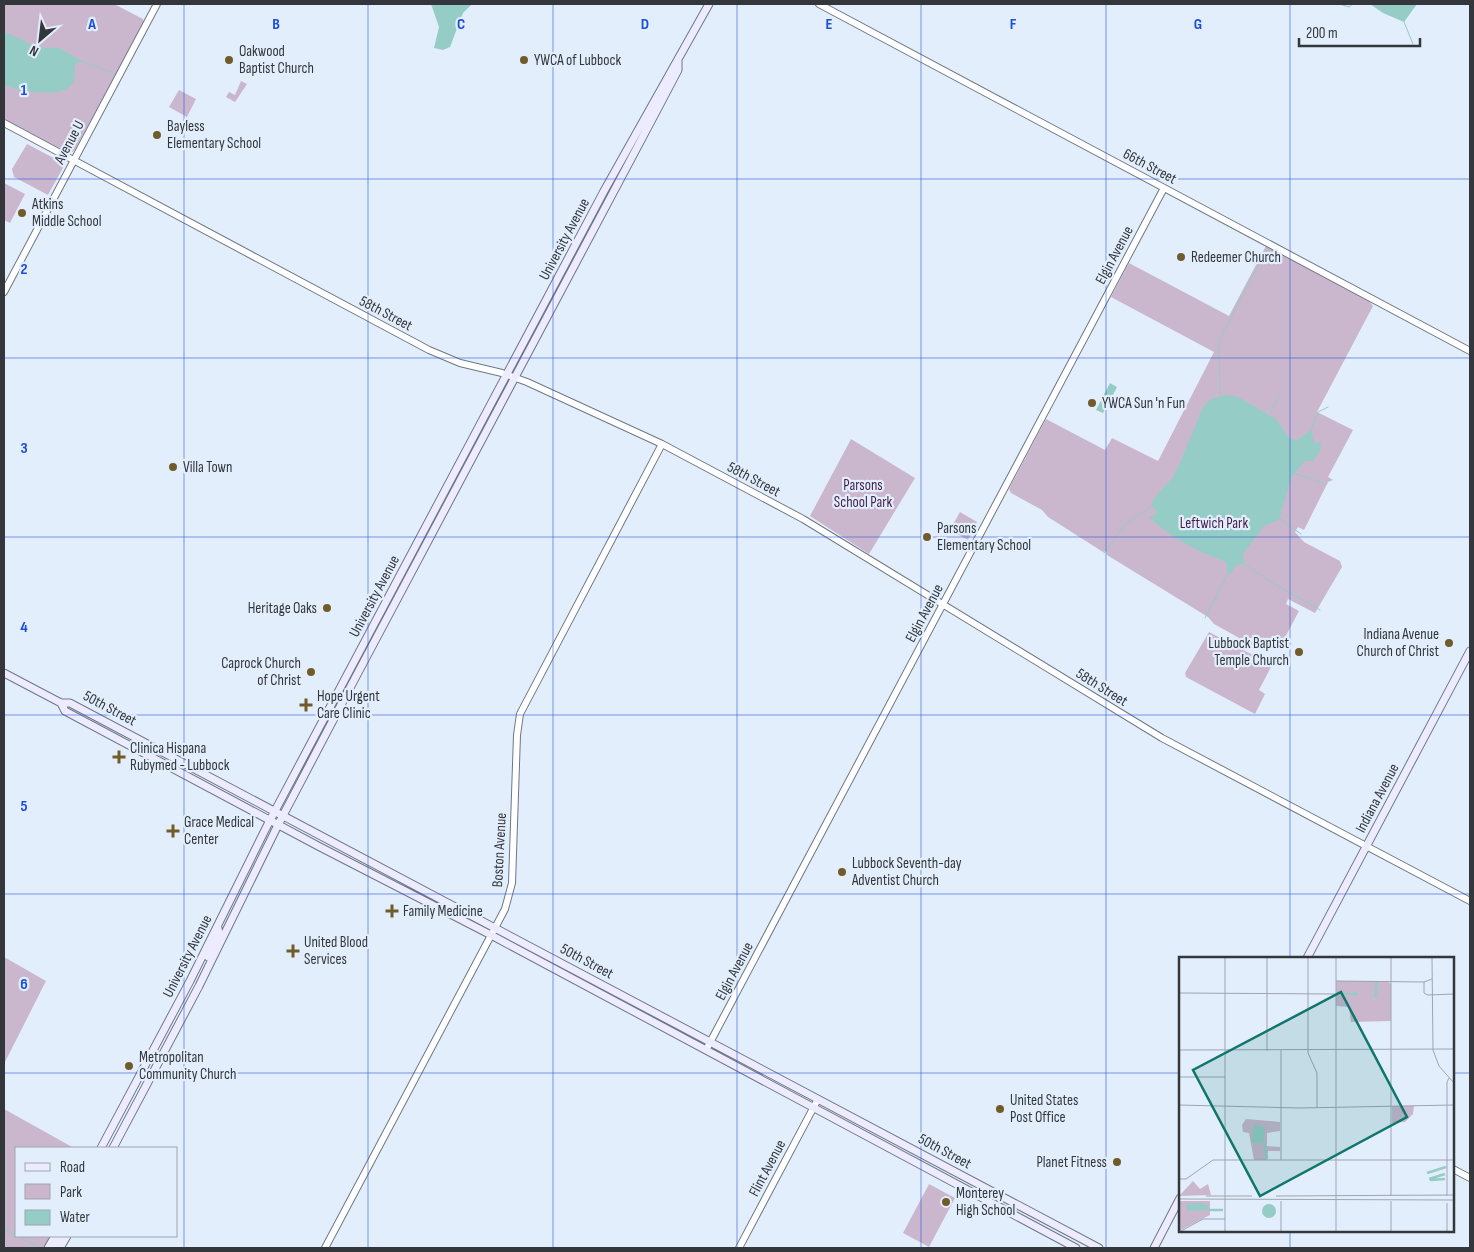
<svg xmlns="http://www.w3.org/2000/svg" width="1474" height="1252" viewBox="0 0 1474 1252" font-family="'Sofia Sans Condensed',sans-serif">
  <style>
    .green { fill: #cab7ce }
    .water { fill: #96ccc6 }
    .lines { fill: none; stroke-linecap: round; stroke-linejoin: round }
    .stream { stroke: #96ccc6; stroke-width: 1 }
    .tertiary-casing { stroke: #6e7885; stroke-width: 8 }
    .secondary-casing { stroke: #6e7885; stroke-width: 9 }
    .tertiary { stroke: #fff; stroke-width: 6 }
    .secondary { stroke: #edecfe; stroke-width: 7 }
    .grid { fill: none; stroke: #1d4ed8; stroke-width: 1; stroke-opacity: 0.55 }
    .poi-dot { fill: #705b2a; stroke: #e3eefc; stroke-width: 2 }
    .labels { text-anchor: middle; stroke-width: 4.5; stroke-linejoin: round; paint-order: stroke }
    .poi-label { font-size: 15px; fill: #33373c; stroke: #e3eefc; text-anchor: start }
    .street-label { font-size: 15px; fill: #33373c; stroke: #e3eefc }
    .park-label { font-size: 15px; fill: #431e4a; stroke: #e3eefc }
    .inset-river { fill: none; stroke: #96ccc6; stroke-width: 2.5 }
    .inset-road { fill: none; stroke: #9da5af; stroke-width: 1 }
    .view { fill: #0f766e; fill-opacity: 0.15; stroke: #0f766e; stroke-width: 2.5 }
    .inset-edge { fill: none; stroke: #33373c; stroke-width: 2.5 }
    .grid-label { font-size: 16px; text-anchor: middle; font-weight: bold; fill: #1d4ed8; stroke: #e3eefc; stroke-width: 4.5; stroke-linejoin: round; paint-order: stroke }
  </style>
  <rect width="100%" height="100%" fill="#e3eefc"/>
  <path class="green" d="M4 4H114L143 19 144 22 74 151 69 153 4 119Z
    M241 81 247 84 235 102 226 97 229 92 235 95Z
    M179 90 196 99 187 117 169 107Z
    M27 144 65 164 48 195 14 177 12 169Z
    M4 183 25 194 10 223 4 220Z
    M1266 246 1369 301 1373 306 1317 412 1353 430 1328 477 1333 480 1328 482 1304 530 1298 527 1295 532 1304 542 1340 561 1342 567 1315 613 1288 599 1286 604 1299 611 1281 645 1267 639 1261 650 1214 624 1208 617 1107 555 1106 551 1103 552 1048 517 1042 510 1011 493 1009 489 1046 419 1105 450 1112 438 1158 461 1214 352 1111 297 1129 263 1229 316Z
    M851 439 915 478 869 554 810 516Z
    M960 512 977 522 968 540 950 530Z
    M1209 632 1272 665 1259 690 1265 694 1255 714 1186 677 1185 673Z
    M4 957 46 981 4 1064Z
    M4 1109 74 1148H16V1236H50L44 1248H4Z
    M929 1184 955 1198 929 1247 903 1233Z"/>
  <path class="water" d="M431 4H472L463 13 450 47 443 50 434 48 439 27Z
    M1370 4H1417L1404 22 1383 13Z
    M4 32 21 39 34 47 59 48 82 61 75 64C75 71 76 77 72 84 63 99 18 91 4 85Z
    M1110 383 1117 387 1112 397 1117 400 1114 406 1108 404 1103 413 1096 410Z
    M1227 395 1238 397 1276 419 1290 439 1297 440 1311 430 1314 443 1320 442 1321 448 1314 461H1305L1291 478 1279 520 1264 526 1243 554 1244 563 1236 565 1230 574 1227 572 1226 562C1197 551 1172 539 1149 517L1155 515 1157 511 1151 506 1154 498 1173 477 1179 465 1203 407 1211 399Z"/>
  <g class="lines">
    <path class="stream" d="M1339 4 1349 7 1353 4
      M1404 22 1413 44
      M82 61 116 74
      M1220 396 1219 340 1268 247
      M1269 415 1279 397
      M1311 430 1318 412 1328 407
      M1296 474 1327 484
      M1280 519 1301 534
      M1104 553 1125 524 1151 507
      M1243 563 1271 582 1320 610
      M1205 618 1228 574
      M4 1229 16 1235
      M17 1236 41 1248"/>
    <g class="tertiary-casing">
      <path id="tertiary" d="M819 4 1470 351
        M4 123 429 350 460 363 502 373 527 382 662 444 803 519 1162 738 1470 901
        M4 292 157 4
        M706 1050 1164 188
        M1453 1169 1470 1178
        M325 1248 505 909 512 883 517 735 520 714 662 444
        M739 1248 818 1099"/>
    </g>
    <g class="secondary-casing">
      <path id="secondary" d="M4 673 61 703H70L1099 1248
        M61 703 65 711 320 847 491 935 1076 1248
        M208 957 219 934 218 928
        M1307 958 1470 651
        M101 1148 190 981 268 824 604 191 709 4
        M113 1148 199 986 278 825 352 684 657 110 678 70V61
        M48 1248 55 1236
        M55 1248 60 1236
        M60 1248 67 1236
        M1154 1248 1180 1198"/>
    </g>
    <use href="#tertiary" class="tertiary"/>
    <use href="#secondary" class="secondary"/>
  </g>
  <path class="grid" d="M184 4V1248M368 4V1248M553 4V1248M737 4V1248M921 4V1248M1106 4V1248M1290 4V958M4 179H1470M4 358H1470M4 537H1470M4 715H1470M4 894H1470M4 1073H1180M1453 1073H1470M1290 1231V1248"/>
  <g class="poi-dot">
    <circle cx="229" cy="60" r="5"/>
    <circle cx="524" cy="60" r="5"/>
    <circle cx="157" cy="135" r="5"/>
    <circle cx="22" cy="213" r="5"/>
    <circle cx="1181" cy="257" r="5"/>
    <circle cx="1092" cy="403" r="5"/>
    <circle cx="173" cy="467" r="5"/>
    <circle cx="927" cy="537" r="5"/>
    <circle cx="327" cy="608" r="5"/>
    <circle cx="1449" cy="643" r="5"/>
    <circle cx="1299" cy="652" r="5"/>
    <circle cx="311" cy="672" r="5"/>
    <path d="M303.5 697.5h5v5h5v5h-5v5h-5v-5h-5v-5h5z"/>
    <path d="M116.5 749.5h5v5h5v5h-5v5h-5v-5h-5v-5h5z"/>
    <path d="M170.5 823.5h5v5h5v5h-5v5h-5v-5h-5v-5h5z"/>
    <circle cx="842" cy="872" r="5"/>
    <path d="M389.5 903.5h5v5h5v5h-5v5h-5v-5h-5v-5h5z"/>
    <path d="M290.5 943.5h5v5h5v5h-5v5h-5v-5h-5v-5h5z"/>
    <circle cx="129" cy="1066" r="5"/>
    <circle cx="1000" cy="1109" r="5"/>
    <circle cx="1117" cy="1162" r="5"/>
    <circle cx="946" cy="1202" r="5"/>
  </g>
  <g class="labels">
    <g class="poi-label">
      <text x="239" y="56">Oakwood<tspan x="239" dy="17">Baptist Church</tspan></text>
      <text x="534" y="65">YWCA of Lubbock</text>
      <text x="167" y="131">Bayless<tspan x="167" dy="17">Elementary School</tspan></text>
      <text x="32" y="209">Atkins<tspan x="32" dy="17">Middle School</tspan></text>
      <text x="1191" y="262">Redeemer Church</text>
      <text x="1102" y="408">YWCA Sun 'n Fun</text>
      <text x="183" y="472">Villa Town</text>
      <text x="937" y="533">Parsons<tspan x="937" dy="17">Elementary School</tspan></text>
      <text x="317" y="613" text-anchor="end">Heritage Oaks</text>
      <text x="1439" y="639" text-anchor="end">Indiana Avenue<tspan x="1439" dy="17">Church of Christ</tspan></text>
      <text x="1289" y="648" text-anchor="end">Lubbock Baptist<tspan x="1289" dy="17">Temple Church</tspan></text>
      <text x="301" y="668" text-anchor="end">Caprock Church<tspan x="301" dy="17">of Christ</tspan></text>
      <text x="317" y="701">Hope Urgent<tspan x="317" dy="17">Care Clinic</tspan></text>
      <text x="130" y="753">Clinica Hispana<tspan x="130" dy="17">Rubymed - Lubbock</tspan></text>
      <text x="184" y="827">Grace Medical<tspan x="184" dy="17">Center</tspan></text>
      <text x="852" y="868">Lubbock Seventh-day<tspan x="852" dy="17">Adventist Church</tspan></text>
      <text x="403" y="916">Family Medicine</text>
      <text x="304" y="947">United Blood<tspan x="304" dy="17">Services</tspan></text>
      <text x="139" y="1062">Metropolitan<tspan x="139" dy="17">Community Church</tspan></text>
      <text x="1010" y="1105">United States<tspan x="1010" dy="17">Post Office</tspan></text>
      <text x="1107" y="1167" text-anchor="end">Planet Fitness</text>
      <text x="956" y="1198">Monterey<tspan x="956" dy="17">High School</tspan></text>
    </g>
    <g class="street-label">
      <text transform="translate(69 142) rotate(-62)" y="5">Avenue U</text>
      <text transform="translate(1150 166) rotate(28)" y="5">66th Street</text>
      <text transform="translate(564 239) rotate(-62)" y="5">University Avenue</text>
      <text transform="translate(1114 255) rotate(-62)" y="5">Elgin Avenue</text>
      <text transform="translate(386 313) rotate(28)" y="5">58th Street</text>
      <text transform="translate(754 479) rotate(28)" y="5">58th Street</text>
      <text transform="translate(374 596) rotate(-62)" y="5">University Avenue</text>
      <text transform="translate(924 613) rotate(-62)" y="5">Elgin Avenue</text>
      <text transform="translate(1102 687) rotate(32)" y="5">58th Street</text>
      <text transform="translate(110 708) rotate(28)" y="5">50th Street</text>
      <text transform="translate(1377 798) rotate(-62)" y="5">Indiana Avenue</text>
      <text transform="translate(499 850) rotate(-87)" y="5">Boston Avenue</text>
      <text transform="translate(187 956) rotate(-63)" y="5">University Avenue</text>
      <text transform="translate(587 961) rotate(28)" y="5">50th Street</text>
      <text transform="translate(734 971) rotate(-62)" y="5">Elgin Avenue</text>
      <text transform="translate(945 1151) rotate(28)" y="5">50th Street</text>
      <text transform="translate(767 1168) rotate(-62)" y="5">Flint Avenue</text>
    </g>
    <g class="park-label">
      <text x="863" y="490">Parsons<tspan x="863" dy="17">School Park</tspan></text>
      <text x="1214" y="528">Leftwich Park</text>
    </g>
  </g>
  <g transform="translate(1179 957)">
    <rect width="275" height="275" fill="#e3eefc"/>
    <path d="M157 24H208L212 27V64L172 65 170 50 157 49ZM213 149H235L234 157 226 165 213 166ZM67 162 101 165V174L88 176V189L101 190V194H89L88 203H75L70 176 64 175 63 168ZM14 224 21 232 29 227 32 238 0 239ZM1 244H31V258L0 274Z" fill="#cab7ce"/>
    <path d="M75 168 86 170 84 186H72ZM19 246 29 248V253L8 254V247ZM83 254a7 7 0 1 1 14 0a7 7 0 1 1-14 0Z" fill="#96ccc6"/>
    <path class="inset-river" d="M158 37H179M196 41 198 25M85 185 88 202M248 216 267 210M250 222 266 217M251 223 266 222M29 253H44"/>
    <path class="inset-road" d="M46 1V274M88 1V94M129 1V96L138 116V151M157 1V274M212 1V239M253 1 254 93 260 109 275 126M157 24 245 25 253 22M245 25V36L249 38 275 37M0 36 156 37M0 93 275 92M102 93V203M0 120H46M0 148 120 151 275 148M0 222H7L34 203H275M27 239H73M97 239 275 238M268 239V125L270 121M0 242 275 243M212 244V274M268 246V274M2 274 24 262H46M102 274V244"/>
    <path class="view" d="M162 35 228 160 81 239 14 113Z"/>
    <rect width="275" height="275" class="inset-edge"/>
  </g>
  <g class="grid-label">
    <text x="92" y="29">A</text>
    <text x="276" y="29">B</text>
    <text x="461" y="29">C</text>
    <text x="645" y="29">D</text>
    <text x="829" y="29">E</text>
    <text x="1013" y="29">F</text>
    <text x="1198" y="29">G</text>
    <text x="24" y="95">1</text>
    <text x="24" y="274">2</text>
    <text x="24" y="453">3</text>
    <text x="24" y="632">4</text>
    <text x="24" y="811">5</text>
    <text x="24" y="989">6</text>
  </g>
  <rect width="1474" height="1252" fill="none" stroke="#33373c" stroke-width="10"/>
  <rect x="15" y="1147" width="162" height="90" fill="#e3eefc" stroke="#9da5af"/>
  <rect x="25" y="1163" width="25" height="8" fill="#edecfe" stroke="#9da5af"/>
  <text x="60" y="1172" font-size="15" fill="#33373c">Road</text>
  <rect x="25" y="1184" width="25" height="15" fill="#cab7ce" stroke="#9da5af"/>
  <text x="60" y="1197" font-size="15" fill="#33373c">Park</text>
  <rect x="25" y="1210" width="25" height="15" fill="#96ccc6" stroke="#9da5af"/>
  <text x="60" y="1222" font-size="15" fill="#33373c">Water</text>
  <g transform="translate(40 40) rotate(208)" stroke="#e3eefc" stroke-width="4" paint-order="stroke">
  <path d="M0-4L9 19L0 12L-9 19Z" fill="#33373c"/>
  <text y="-8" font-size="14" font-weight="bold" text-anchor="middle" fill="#33373c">N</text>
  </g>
  <path d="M1299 38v8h121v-8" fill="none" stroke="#33373c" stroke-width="2.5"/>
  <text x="1306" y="38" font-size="15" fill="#33373c" stroke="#e3eefc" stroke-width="4" paint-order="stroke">200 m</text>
</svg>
